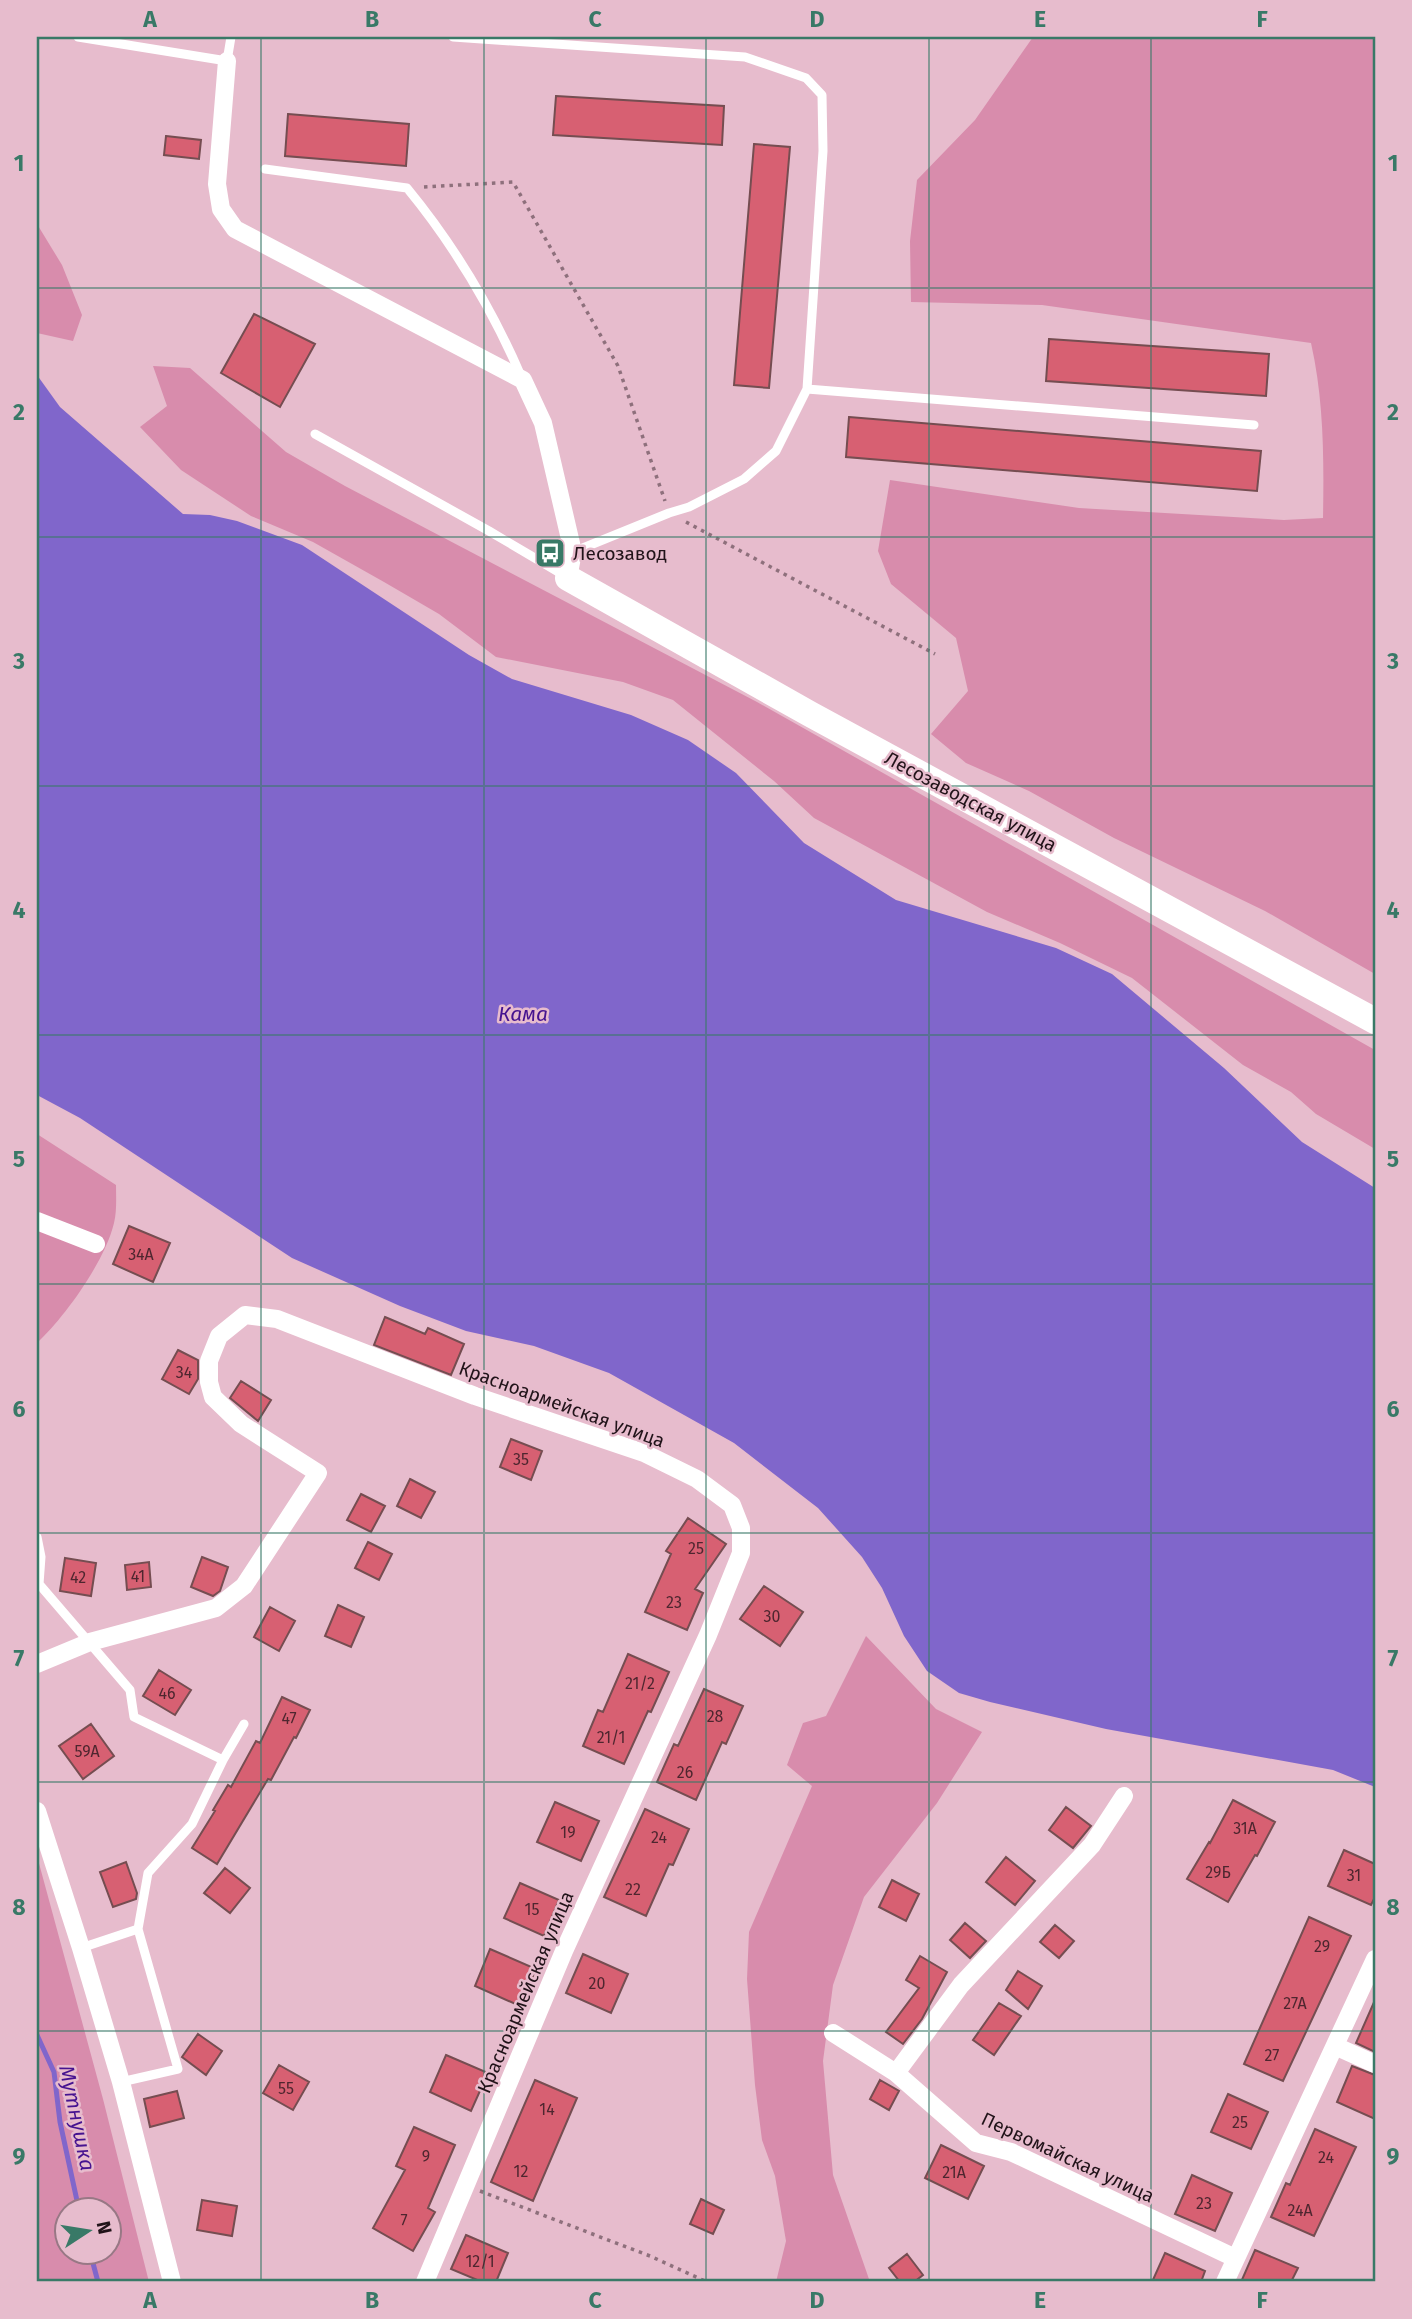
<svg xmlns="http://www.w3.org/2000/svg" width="1412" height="2319" viewBox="0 0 1412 2319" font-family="'Fira Sans',sans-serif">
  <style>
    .green { fill: #d88cac; fill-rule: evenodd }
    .water { fill: #8066cb }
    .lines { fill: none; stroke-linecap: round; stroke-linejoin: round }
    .stream { stroke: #8066cb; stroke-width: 5 }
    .building { fill: #d76072; stroke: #754d51; stroke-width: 2 }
    .path { stroke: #8e707c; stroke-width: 3.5; stroke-dasharray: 3.5 5; stroke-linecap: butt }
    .lane { stroke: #fff; stroke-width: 9 }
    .street { stroke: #fff; stroke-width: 18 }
    .secondary { stroke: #fff; stroke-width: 26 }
    .grid { fill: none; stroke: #397967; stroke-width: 2; stroke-opacity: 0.55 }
    .labels { text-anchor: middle; stroke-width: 5; stroke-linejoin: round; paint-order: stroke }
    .number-label { font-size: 16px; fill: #4e262f }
    .poi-label { font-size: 19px; fill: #211319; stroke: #e7bccd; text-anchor: start }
    .street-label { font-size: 19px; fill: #211319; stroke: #e7bccd }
    .water-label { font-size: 21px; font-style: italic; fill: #461390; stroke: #e7bccd }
    .neatline { fill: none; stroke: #397967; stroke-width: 2.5 }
    .grid-label { font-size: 23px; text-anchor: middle; font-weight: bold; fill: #397967 }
  </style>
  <rect width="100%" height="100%" fill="#e7bccd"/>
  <path class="green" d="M1033 37H1375V974L1265 911 1114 838 1029 791 966 763 931 734 968 691 956 638 891 584 878 551 890 480 1079 508 1284 520 1323 518C1324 459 1324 401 1311 343L1042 305 911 302 910 241 917 180 975 120Z
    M37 224 62 265 82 315 73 341 37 333Z
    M153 366 190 368 286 452 345 486 757 702 1375 1050V1149L1316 1114 1291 1092 1243 1065 1132 978 1060 943 987 912 814 818 774 781 673 700 623 682 496 657 439 614 384 582 313 542 251 516 181 470 140 427 167 406Z
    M37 1134 116 1185C116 1197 117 1211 114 1223 105 1261 65 1317 37 1343Z
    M866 1636 936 1709 982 1732 937 1803 864 1897 833 1985 823 2061 833 2175 870 2282H776L786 2241 775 2176 762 2140 755 2085 747 1979 749 1932 812 1786 787 1765 803 1723 826 1716Z
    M37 1856 103 2099 149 2282H37ZM66 2210H108V2252H66Z"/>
  <path class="water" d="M37 375 60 407 183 514 210 515 237 521 302 545 469 655 512 679 631 715 688 740 736 773 804 843 896 900 1056 948 1112 974 1224 1068 1302 1142 1375 1188V1787L1333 1770 1106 1729 990 1702 959 1693 927 1671 904 1636 882 1588 862 1557 818 1508 734 1443 609 1373 534 1346 466 1331 400 1306 292 1258 80 1118 37 1095Z"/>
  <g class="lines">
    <path class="stream" d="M37 2035 54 2072 60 2122 79 2210
      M90 2252 98 2282"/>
  </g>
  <path class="building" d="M556 96 724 106 722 145 553 135Z
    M288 114 409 124 406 166 285 156Z
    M166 136 201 140 199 159 164 155Z
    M754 144 790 147 769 388 734 385Z
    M254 314 315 344 280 407 221 373Z
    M1049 339 1269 354 1266 396 1046 381Z
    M849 417 1261 451 1257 491 846 457Z
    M129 1226 170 1243 153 1282 113 1264Z
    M385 1317 425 1334 428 1328 464 1344 451 1375 374 1345Z
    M178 1350 198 1360V1379L189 1394 162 1379Z
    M241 1381 271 1400 258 1421 230 1398Z
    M511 1439 542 1451 531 1480 500 1467Z
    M410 1479 435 1492 421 1518 397 1506Z
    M361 1494 385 1506 371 1532 347 1520Z
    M688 1518 726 1544 695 1589 703 1593 687 1630 645 1612 671 1554 666 1551Z
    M368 1542 392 1554 379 1580 355 1568Z
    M202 1557 228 1567 220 1591 213 1596 191 1587Z
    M65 1558 96 1563 91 1596 60 1591Z
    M149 1562 151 1587 127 1590 125 1565Z
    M764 1586 803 1612 780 1646 740 1619Z
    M338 1605 364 1617 351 1647 325 1636Z
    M270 1607 295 1621 279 1651 254 1637Z
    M628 1654 669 1672 651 1712 648 1711 624 1764 583 1746 598 1710 603 1712Z
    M159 1670 191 1690 175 1715 143 1696Z
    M704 1689 743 1706 726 1744 722 1742 696 1800 657 1782 674 1744 678 1746Z
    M282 1697 310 1710 296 1738 294 1737 271 1780 268 1779 217 1864 192 1848 215 1811 213 1810 228 1785 231 1787 256 1741 260 1743Z
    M91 1724 114 1756 83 1779 59 1746Z
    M1233 1800 1275 1822 1257 1856 1255 1855 1228 1902 1187 1879 1209 1842 1210 1843Z
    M555 1802 599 1821 581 1861 537 1842Z
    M1066 1807 1091 1826 1073 1848 1049 1830Z
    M645 1809 689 1829 673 1865 669 1864 646 1916 604 1897Z
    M1344 1850 1375 1864V1897L1371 1905 1328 1886Z
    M1006 1857 1035 1881 1015 1905 986 1882Z
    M126 1862 137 1893 136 1899 113 1907 100 1872Z
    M225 1868 250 1888 230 1913 204 1893Z
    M892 1880 919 1894 906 1921 879 1907Z
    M520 1883 559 1900 544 1936 504 1918Z
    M1309 1917 1351 1936 1283 2081 1244 2064Z
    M965 1923 986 1941 970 1958 950 1940Z
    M1055 1925 1074 1941 1059 1958 1040 1942Z
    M490 1949 536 1969 520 2006 475 1986Z
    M583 1954 628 1974 611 2013 566 1993Z
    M920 1956 947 1972 922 2019 903 2044 886 2032 919 1988 906 1980Z
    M1018 1971 1042 1986 1028 2009 1006 1990Z
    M1375 2000V2052L1356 2043Z
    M999 2003 1021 2016 994 2055 973 2040Z
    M198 2034 222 2051 206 2075 182 2057Z
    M446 2055 488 2073 471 2111 430 2092Z
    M279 2065 309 2082 293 2110 263 2093Z
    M1352 2066 1375 2075V2119L1337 2102Z
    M535 2080 577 2098 533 2201 491 2182Z
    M880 2080 899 2091 889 2110 870 2099Z
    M177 2091 184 2118 150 2127 144 2099Z
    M1228 2094 1268 2112 1251 2149 1211 2132Z
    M414 2127 455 2145 428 2208 435 2212 413 2251 373 2228 405 2170 396 2166Z
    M1315 2129 1356 2147 1314 2236 1271 2217 1286 2183 1290 2185Z
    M941 2145 984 2166 968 2199 925 2178Z
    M1192 2175 1232 2193 1215 2231 1175 2214Z
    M701 2199 724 2210 713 2234 690 2224Z
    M202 2200 237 2206 232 2236 197 2230Z
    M466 2235 508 2253 496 2282H482L451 2269Z
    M1255 2250 1298 2268 1291 2282H1241Z
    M1165 2253 1205 2271 1201 2282H1152Z
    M907 2254 923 2275 914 2282H900L889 2268Z"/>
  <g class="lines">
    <path class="path" d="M424 187 513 182 618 366 665 501
      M686 522 935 654
      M480 2191 650 2256 707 2282"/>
    <path class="lane" d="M78 37 227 61 231 37
      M453 37 745 57 806 78 822 95 823 151 807 389 776 451 744 479 689 507 669 513 573 552
      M265 169 407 188C453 244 492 309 521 376
      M807 389 1254 425
      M315 434 489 531 567 577
      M37 1537 41 1557 39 1584 130 1690 134 1717 223 1760
      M81 1948 138 1929
      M121 2082 178 2069 138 1929 148 1873 192 1824 223 1760 244 1724"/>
    <path class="street" d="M227 61 217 184 221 209 235 229 523 380 543 423 573 552 568 578
      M37 1221 96 1244
      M37 1664 90 1642 216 1608 244 1586 318 1473 241 1424 213 1397 209 1382V1361L219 1336 245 1315 277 1319 475 1396 644 1453 697 1479 732 1505 741 1528V1553L708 1635 564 1951 425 2282
      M37 1811 81 1948 121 2082 172 2282
      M833 2033 896 2073 976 2143 1011 2152 1235 2258
      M1335 2046 1375 2064
      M896 2073 961 1985 1092 1845 1124 1796
      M1225 2282 1375 1959"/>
    <path class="secondary" d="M568 578 810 714 1375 1021"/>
  </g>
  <path class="grid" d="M261 37V2282M484 37V2282M706 37V2282M929 37V2282M1151 37V2282M37 288H1375M37 537H1375M37 786H1375M37 1035H1375M37 1284H1375M37 1533H1375M37 1782H1375M37 2031H1375"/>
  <defs>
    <g id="bus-square" transform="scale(1.575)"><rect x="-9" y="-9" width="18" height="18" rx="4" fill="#397967" stroke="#e7bccd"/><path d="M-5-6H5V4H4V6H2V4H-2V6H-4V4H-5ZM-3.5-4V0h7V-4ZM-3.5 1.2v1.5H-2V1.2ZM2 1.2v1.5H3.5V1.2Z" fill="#fff"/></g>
  </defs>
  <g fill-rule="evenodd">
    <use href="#bus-square" x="550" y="553"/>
  </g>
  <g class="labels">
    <g class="number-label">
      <text x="141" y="1260">34А</text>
      <text x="184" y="1378">34</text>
      <text x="521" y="1465">35</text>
      <text x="696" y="1554">25</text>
      <text x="138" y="1582">41</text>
      <text x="78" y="1583">42</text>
      <text x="674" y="1608">23</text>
      <text x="772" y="1622">30</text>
      <text x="640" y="1689">21/2</text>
      <text x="167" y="1699">46</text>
      <text x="715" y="1722">28</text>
      <text x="289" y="1724">47</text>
      <text x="611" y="1743">21/1</text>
      <text x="87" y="1757">59А</text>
      <text x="685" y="1778">26</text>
      <text x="1245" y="1834">31А</text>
      <text x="568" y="1838">19</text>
      <text x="659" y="1843">24</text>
      <text x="1218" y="1878">29Б</text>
      <text x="1354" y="1881">31</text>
      <text x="633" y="1895">22</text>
      <text x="532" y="1915">15</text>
      <text x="1322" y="1952">29</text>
      <text x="597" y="1989">20</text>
      <text x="1295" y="2009">27А</text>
      <text x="1272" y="2061">27</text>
      <text x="286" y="2094">55</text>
      <text x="547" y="2115">14</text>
      <text x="1240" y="2128">25</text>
      <text x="426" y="2162">9</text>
      <text x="1326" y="2163">24</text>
      <text x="521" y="2177">12</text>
      <text x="954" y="2178">21А</text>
      <text x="1204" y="2209">23</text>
      <text x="1300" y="2216">24А</text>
      <text x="404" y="2226">7</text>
      <text x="480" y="2267">12/1</text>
    </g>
    <g class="poi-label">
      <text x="573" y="560">Лесозавод</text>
    </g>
    <g class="street-label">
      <text transform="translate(971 801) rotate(28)" y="7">Лесозаводская улица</text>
      <text transform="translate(562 1404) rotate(20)" y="7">Красноармейская улица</text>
      <text transform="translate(525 1992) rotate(-67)" y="7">Красноармейская улица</text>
      <text transform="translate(1068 2157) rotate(25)" y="7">Первомайская улица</text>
    </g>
    <g class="water-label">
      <text x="523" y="1021">Кама</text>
      <text transform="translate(77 2118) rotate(78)" y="7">Мутнушка</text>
    </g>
  </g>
  <rect width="1412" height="2319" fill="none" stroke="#e7bccd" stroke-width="77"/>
  <g transform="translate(88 2231) rotate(78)"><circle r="33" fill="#e7bccd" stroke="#987885" stroke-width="2"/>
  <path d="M0-5L12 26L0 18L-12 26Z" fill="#397967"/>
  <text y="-10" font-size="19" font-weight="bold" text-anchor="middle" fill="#211319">N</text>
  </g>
  <rect x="38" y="38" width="1336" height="2242" class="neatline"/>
  <g class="grid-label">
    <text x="150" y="27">A</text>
    <text x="372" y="27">B</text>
    <text x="595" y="27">C</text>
    <text x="817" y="27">D</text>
    <text x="1040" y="27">E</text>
    <text x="1262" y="27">F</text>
    <text x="19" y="171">1</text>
    <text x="1393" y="171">1</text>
    <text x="19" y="420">2</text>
    <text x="1393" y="420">2</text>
    <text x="19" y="669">3</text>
    <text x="1393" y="669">3</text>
    <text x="19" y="918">4</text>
    <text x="1393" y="918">4</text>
    <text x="19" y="1167">5</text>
    <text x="1393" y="1167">5</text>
    <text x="19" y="1417">6</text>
    <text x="1393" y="1417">6</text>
    <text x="19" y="1666">7</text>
    <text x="1393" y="1666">7</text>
    <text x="19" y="1915">8</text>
    <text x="1393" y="1915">8</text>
    <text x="19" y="2164">9</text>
    <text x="1393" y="2164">9</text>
    <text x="150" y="2308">A</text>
    <text x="372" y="2308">B</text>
    <text x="595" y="2308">C</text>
    <text x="817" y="2308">D</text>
    <text x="1040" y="2308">E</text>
    <text x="1262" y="2308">F</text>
  </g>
</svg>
